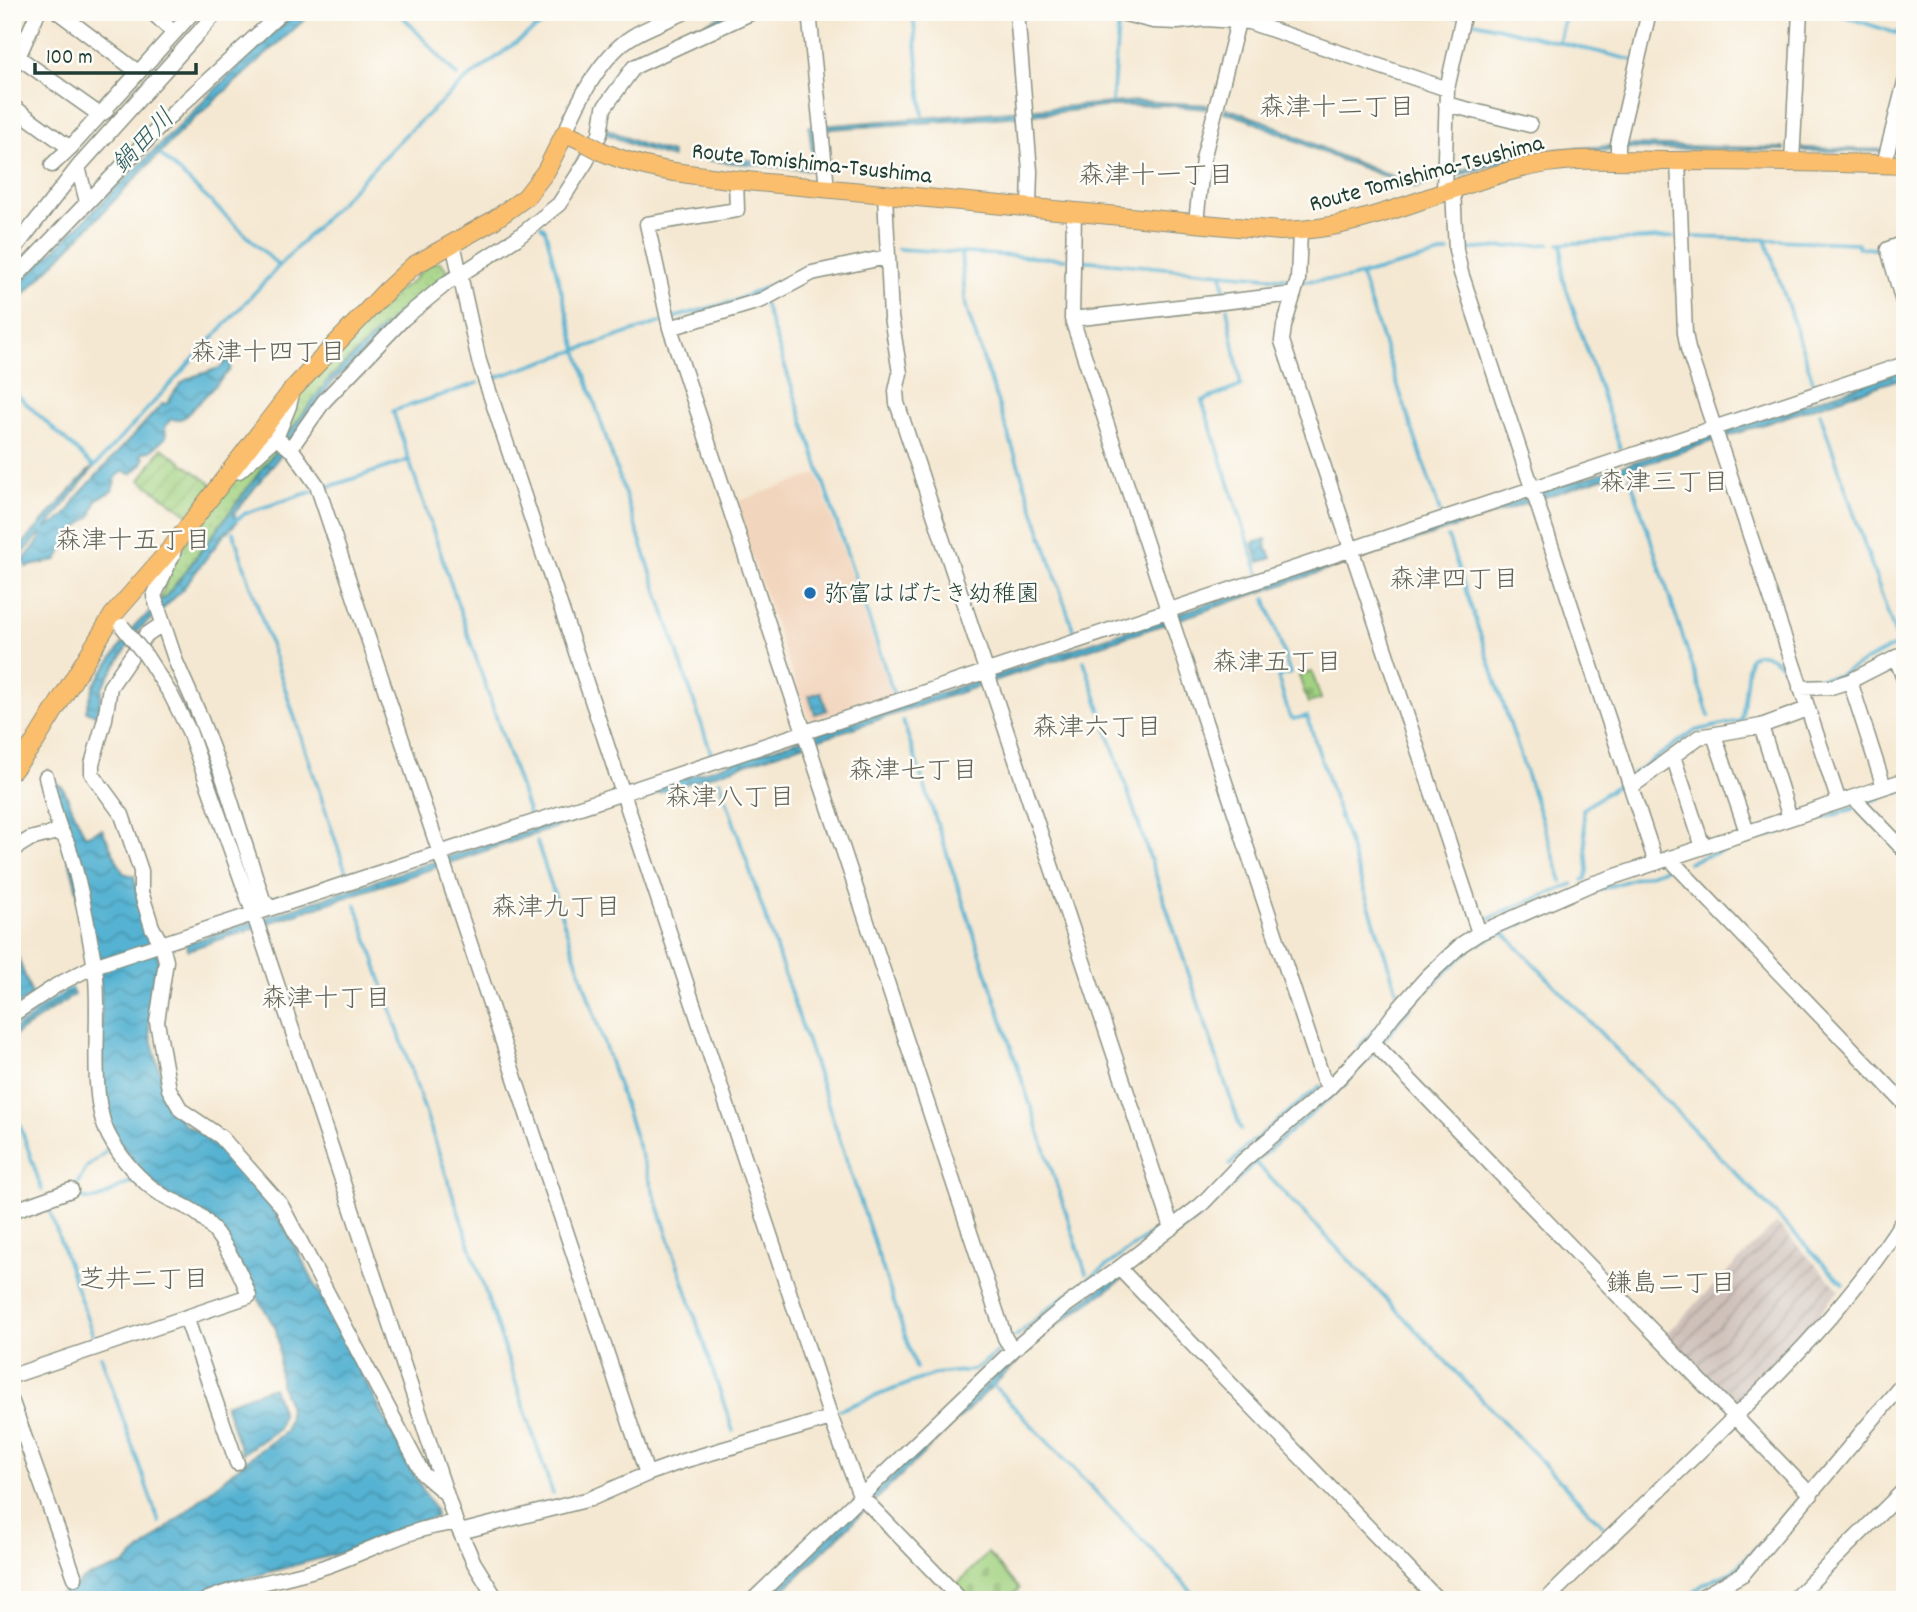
<svg xmlns="http://www.w3.org/2000/svg" width="1917" height="1612" viewBox="0 0 1917 1612" font-family="Dekko,'Klee One',sans-serif">
  <style>
    .built { fill: #f2d5bd }
    .industrial { fill: url(#industrial-furrows) }
    .grass { fill: url(#grass-dots); stroke: #60885a; stroke-width: 2 }
    .cemetery { fill: url(#cemetery-stones); stroke: #60885a; stroke-width: 2 }
    .garden { fill: url(#garden-furrows); stroke: #60885a; stroke-width: 2 }
    .water { fill: url(#water-waves); stroke: #3a7883; stroke-width: 2 }
    .lines { fill: none; stroke-linecap: round; stroke-linejoin: round }
    .stream { stroke: #54b2d2; stroke-width: 3.5 }
    .minor-casing { stroke: #8a9283; stroke-width: 17 }
    .major-casing { stroke: #8a9283; stroke-width: 20 }
    .minor { stroke: #fff; stroke-width: 14 }
    .major { stroke: #fabe6d; stroke-width: 18 }
    .minor-bridge-casing { stroke: #8a9283; stroke-width: 17; stroke-linecap: butt }
    .major-bridge-casing { stroke: #8a9283; stroke-width: 20; stroke-linecap: butt }
    .minor-bridge { stroke: #fff; stroke-width: 14 }
    .major-bridge { stroke: #fabe6d; stroke-width: 18 }
    .poi-dot { fill: #1f6fb2; stroke: #fdfcf7; stroke-width: 2.5 }
    .labels { text-anchor: middle; stroke-width: 5; stroke-linejoin: round; paint-order: stroke }
    .street-label { font-size: 24px; fill: #1f3d34; stroke: #fdfcf7 }
    .poi-label { font-size: 24px; fill: #1f3d34; stroke: #fdfcf7; text-anchor: start }
    .neighbourhood-label { font-size: 26px; fill: #656457; stroke: #fdfcf7 }
    .water-label { font-size: 26px; font-style: italic; fill: #2f6063; stroke: #fdfcf7 }
  </style>
  <defs>
    <pattern id="industrial-furrows" width="10" height="10" patternUnits="userSpaceOnUse" patternTransform="scale(1.75)"><rect width="10" height="10" fill="#cfc1ba"/><path d="M-1 1l2-2M0 10L10 0M9 11l2-2" fill="none" stroke="#a79e98"/></pattern>
    <pattern id="grass-dots" width="8" height="8" patternUnits="userSpaceOnUse" patternTransform="scale(1.75)"><rect width="8" height="8" fill="#a2d281"/><path d="M2 2h.1M6 6h.1" fill="none" stroke="#8bb570" stroke-width="1.8" stroke-linecap="round"/></pattern>
    <pattern id="cemetery-stones" width="16" height="16" patternUnits="userSpaceOnUse" patternTransform="scale(1.75)"><rect width="16" height="16" fill="#a2d281"/><path d="M2 7V4a2 2 0 0 1 4 0v3zM10 15v-3a2 2 0 0 1 4 0v3z" fill="#8bb570"/></pattern>
    <pattern id="garden-furrows" width="10" height="10" patternUnits="userSpaceOnUse" patternTransform="scale(1.75)"><rect width="10" height="10" fill="#a2d281"/><path d="M-1 1l2-2M0 10L10 0M9 11l2-2" fill="none" stroke="#8bb570"/></pattern>
    <pattern id="water-waves" width="16" height="10" patternUnits="userSpaceOnUse" patternTransform="scale(1.75)"><rect width="16" height="10" fill="#54b2d2"/><path d="M0 5q4-4 8 0t8 0" fill="none" stroke="#4592ab"/></pattern>
  </defs>
  <rect width="100%" height="100%" fill="#fdfcf7"/>
  <filter id="ink" filterUnits="userSpaceOnUse"><feTurbulence type="fractalNoise" baseFrequency=".0143" numOctaves="2"/><feDisplacementMap in="SourceGraphic" scale="14" xChannelSelector="R" yChannelSelector="G"/><feConvolveMatrix kernelMatrix="1 2 1 2 8 2 1 2 1" color-interpolation-filters="sRGB"/></filter>
  <filter id="wash" filterUnits="userSpaceOnUse"><feTurbulence type="fractalNoise" baseFrequency=".00686" numOctaves="4" result="noise"/><feDisplacementMap in="SourceGraphic" scale="28" xChannelSelector="R" yChannelSelector="G"/><feGaussianBlur stdDeviation="1.57" result="paint"/><feColorMatrix in="noise" values="0 0 0 0 0 0 0 0 0 0 0 0 0 0 0 0 0 1.4 0 .05"/><feComposite in="paint" operator="in"/></filter>
  <g filter="url(#wash)">
    <rect width="100%" height="100%" fill="#f5e8d2"/>
    <path class="built" d="M817 474 891 695 813 720 809 718 795 682 733 503Z"/>
    <path class="industrial" d="M1776 1223 1839 1289 1803 1334 1731 1409 1662 1338Z"/>
    <path class="grass" d="M440 262 449 272 403 309 329 379 284 439 282 436 298 393 399 289C420 282 417 264 440 262Z
      M274 445 279 446 164 599H160L176 556 225 487Z"/>
    <path class="cemetery" d="M1312 672 1321 699 1308 703 1299 676Z
      M988 1553 1019 1589 1008 1600H970L956 1585Z"/>
    <path class="garden" d="M162 448 213 485 190 516 140 480Z"/>
    <path class="water" d="M296 12H313L181 131 12 307V292L252 53Z
      M729 12H739L642 58 627 71 601 107 599 125 586 154 556 202 534 223 454 274 407 312 331 384 290 443 234 514 237 522 223 536 182 590 163 609 139 629 102 687 98 716 86 711 94 685 136 624 153 610 160 599H164L182 577 329 379 403 309 453 268 464 265 511 235 534 218 554 199 583 152 591 133 598 105 626 65 641 54Z
      M1138 101 1207 105 1206 109 1163 105 1112 106 1023 116 815 130 819 171 706 160V156L814 166 809 127Z
      M1226 108 1266 122 1340 156 1415 185 1433 179 1434 182 1416 188 1338 159 1249 120 1224 112Z
      M1905 121V138L1901 152 1802 151V148L1897 150Z
      M607 129 638 143 672 153V158L636 147 605 133Z
      M1625 145 1785 148V150L1625 149Z
      M1611 146 1612 150 1546 152 1526 155 1456 176 1455 173 1506 156 1524 152Z
      M227 360 231 365 229 371 185 417 178 420 171 419 165 427 166 437 151 451 143 452 141 455 144 458 142 464 131 474 124 471 116 477 112 491 97 499 91 516 72 532 57 560 26 567 24 560 41 538 39 535 12 566V556L88 471 94 467 47 527C59 522 71 513 75 499L162 404 168 403C184 371 194 379 221 367Z
      M1905 370V377L188 950 186 944 1709 437Z
      M1266 539 1267 551H1269L1272 558 1259 562 1253 543Z
      M821 692 827 710 815 714 809 696Z
      M49 777 63 788 85 836 102 829 123 873 134 876 142 920 155 942 159 961 154 980 149 1024 150 1035 168 1102 172 1110 185 1125 214 1140 225 1150 260 1192 287 1231 416 1478 435 1510 436 1517 399 1529 344 1552 225 1584 191 1600H51L86 1578 124 1565 244 1462 285 1432 289 1417 288 1402 280 1383 279 1345 276 1329 224 1239 148 1180 112 1134 102 1095 101 989Z
      M12 942 32 995 12 1009Z
      M72 991 74 995 12 1037V1031Z
      M1117 1276 1121 1280 1050 1330 773 1600H763L1042 1331Z
      M273 1387 282 1414 278 1429 242 1454 225 1404Z"/>
    <g class="lines">
      <path class="stream" d="M399 12 457 76
        M913 12 923 115
        M1435 12 1456 17
        M1830 12 1905 36
        M1471 21 1632 60
        M1559 42 1566 12
        M12 85 18 73
        M1112 103 1119 16
        M12 150 15 152 12 156
        M160 154 279 266
        M541 226 545 229 577 350 711 753
        M1692 237 1858 243V247L1882 250
        M1766 240 1815 387
        M1559 244 1674 237
        M1562 244 1563 279 1620 448
        M898 249 1066 259
        M1462 250 1550 244
        M961 254 966 307 1074 632
        M1078 260 1289 279
        M1222 273 1225 296
        M1361 276 1440 512
        M1301 281 1346 279 1449 252
        M764 303 894 695
        M1227 308 1241 386 1202 401 1259 574
        M672 318 732 302 805 270
        M491 379 661 322
        M12 390 94 467 279 266 405 135 462 83 526 35 562 12
        M1820 413 1899 646 1905 643
        M409 460 530 817
        M1630 477 1709 716
        M325 488 409 460 393 411 478 383
        M235 521 246 513 314 491
        M233 532 346 872
        M1448 537 1562 881
        M1266 599 1290 673 1278 677 1289 715 1293 719 1307 716 1397 991
        M1084 661 1241 1130
        M1803 678H1822L1837 676 1898 644
        M903 721 1086 1273
        M1633 774 1694 731 1740 721 1742 718 1749 659C1761 645 1777 662 1789 670
        M720 781 916 1368
        M1867 802 1905 789
        M537 842 733 1431
        M1688 862 1855 808
        M1583 880 1586 879 1588 870 1583 809 1625 780
        M356 905 553 1494
        M1484 922 1502 912 1573 884
        M1503 932 1843 1284
        M12 1026 71 989
        M1383 1041 1414 1002 1473 946 1595 891 1665 869
        M1358 1048 1376 1027
        M12 1102 42 1190
        M1255 1162 1603 1526
        M1230 1165 1246 1147 1320 1086
        M76 1186 87 1167 109 1149
        M78 1196C99 1208 117 1185 134 1181
        M49 1209 95 1341
        M1130 1269 1209 1209 1255 1162 1344 1085 1373 1054
        M1015 1337 1049 1308 1164 1224
        M101 1356 159 1522
        M991 1383 1200 1600
        M839 1410 934 1374 974 1370 1002 1349
        M794 1422 822 1413
        M245 1590V1593L251 1600
        M1686 1600 1702 1585 1733 1571 1758 1545"/>
    </g>
  </g>
  <g filter="url(#ink)">
    <g class="lines">
      <g class="minor-casing">
        <path id="minor" d="M58 12 138 72
          M152 12 174 33
          M809 12 827 188
          M1017 12 1030 171 1029 207
          M1117 12 1153 21 1178 22 1206 19 1249 22 1447 89
          M18 57 100 115 106 111
          M12 71 38 12
          M1446 104 1530 125
          M12 106 70 148
          M565 133C577 102 601 57 630 38 646 27 667 21 685 12
          M1618 161V144L1649 12
          M1678 161 1685 333 1688 349 1839 802
          M1792 162 1800 12
          M1884 164 1905 82
          M52 165 70 148 193 12
          M78 167 87 202
          M736 180 737 210 647 224 670 328 1005 1338 1013 1350
          M1453 189 1456 250 1461 273 1656 863
          M1444 192 1447 89 1464 12
          M885 195 891 317 900 373 896 391 897 403 1172 1228
          M1074 211 1072 319 1322 1076 1329 1088
          M1196 222 1203 159 1240 14
          M1300 231 1298 280 1284 326 1282 341 1479 933
          M453 243 479 361 831 1418 860 1495 961 1600
          M1905 243 1888 249 1905 309
          M12 252 78 167 217 12
          M12 281 176 110 282 12
          M1072 319 1294 294
          M670 328 762 300 812 273 887 257
          M276 438 289 406 292 394
          M290 449 324 401 403 319 447 283 517 238 559 204 586 162 600 134 604 108 634 67 753 12
          M230 473 239 471 276 438 293 451 317 485 647 1474
          M174 548 173 554 154 596 176 662 199 714 224 780 263 900 271 908
          M162 624 146 635 110 687 105 719 92 764V774L122 815 141 871V892L152 927 162 945 166 961 157 1022 169 1089 181 1110 221 1137 281 1205 423 1474 445 1493
          M146 656 171 695 189 731 255 918 456 1523 474 1563 497 1600
          M1896 657 1905 682
          M1850 681 1884 787
          M1800 688 1831 687 1850 681 1905 653
          M1761 726 1790 818
          M1714 735 1747 832
          M1673 756 1703 847
          M1631 787 1699 737 1761 726 1807 709
          M1854 798 1905 851
          M12 850 30 839 61 831
          M1669 858 1905 1104
          M12 1015 57 985 94 966 623 793 1905 364
          M1373 1042 1811 1495
          M12 1211 71 1190
          M1119 1268 1438 1600
          M186 1317 237 1463
          M12 1376 249 1296C241 1272 219 1230 199 1215 188 1206 174 1202 162 1195 140 1181 121 1159 109 1136 87 1095 102 1016 95 968 88 928 81 886 69 848 67 841 63 835 60 829 54 812 50 795 46 777
          M12 1402 75 1578
          M460 1532 590 1499 647 1474 683 1461 831 1418
          M206 1600C245 1583 287 1580 327 1566 370 1551 410 1527 456 1523
          M753 1600 1013 1350 1064 1307 1119 1268 1201 1205 1243 1161 1329 1088 1373 1042 1394 1014 1428 976 1462 944 1479 933 1589 885 1905 780
          M1546 1600C1599 1548 1653 1496 1706 1445 1778 1375 1852 1302 1905 1217
          M1696 1600 1743 1574 1905 1381
          M1793 1600 1905 1489"/>
      </g>
      <g class="major-casing">
        <path id="major" d="M603 152C647 171 688 174 736 180L1280 231C1374 231 1456 178 1547 163 1586 157 1626 161 1665 161 1745 161 1825 162 1905 165
          M12 771 35 742 113 615 174 545 293 389 387 290 413 266 494 220 526 197 546 171 565 133 579 139"/>
      </g>
      <use href="#minor" class="minor"/>
      <use href="#major" class="major"/>
      <g class="minor-bridge-casing">
        <path id="minor-bridge" d="M122 626 146 656"/>
      </g>
      <g class="major-bridge-casing">
        <path id="major-bridge" d="M579 139 603 152"/>
      </g>
      <use href="#minor-bridge" class="minor-bridge"/>
      <use href="#major-bridge" class="major-bridge"/>
    </g>
  </g>
  <circle class="poi-dot" cx="810" cy="593" r="7"/>
  <g class="labels">
    <g class="street-label">
      <text transform="translate(812 162) rotate(6)" y="8">Route Tomishima-Tsushima</text>
      <text transform="translate(1426 172) rotate(-15)" y="8">Route Tomishima-Tsushima</text>
    </g>
    <g class="poi-label">
      <text x="824" y="601">弥富はばたき幼稚園</text>
    </g>
    <g class="neighbourhood-label">
      <text x="1337" y="115">森津十二丁目</text>
      <text x="1156" y="183">森津十一丁目</text>
      <text x="268" y="360">森津十四丁目</text>
      <text x="1664" y="490">森津三丁目</text>
      <text x="133" y="548">森津十五丁目</text>
      <text x="1454" y="587">森津四丁目</text>
      <text x="1277" y="670">森津五丁目</text>
      <text x="1097" y="735">森津六丁目</text>
      <text x="913" y="778">森津七丁目</text>
      <text x="730" y="805">森津八丁目</text>
      <text x="556" y="915">森津九丁目</text>
      <text x="326" y="1006">森津十丁目</text>
      <text x="144" y="1287">芝井二丁目</text>
      <text x="1671" y="1291">鎌島二丁目</text>
    </g>
    <g class="water-label">
      <text transform="translate(142 140) rotate(-46)" y="9">鍋田川</text>
    </g>
  </g>
  <rect width="1917" height="1612" fill="none" stroke="#fdfcf7" stroke-width="42"/>
  <path d="M35 63v10h161v-10" fill="none" stroke="#1f3d34" stroke-width="3.5"/>
  <text x="46" y="63" font-size="21" fill="#1f3d34" stroke="#fdfcf7" stroke-width="5" paint-order="stroke">100 m</text>
</svg>
